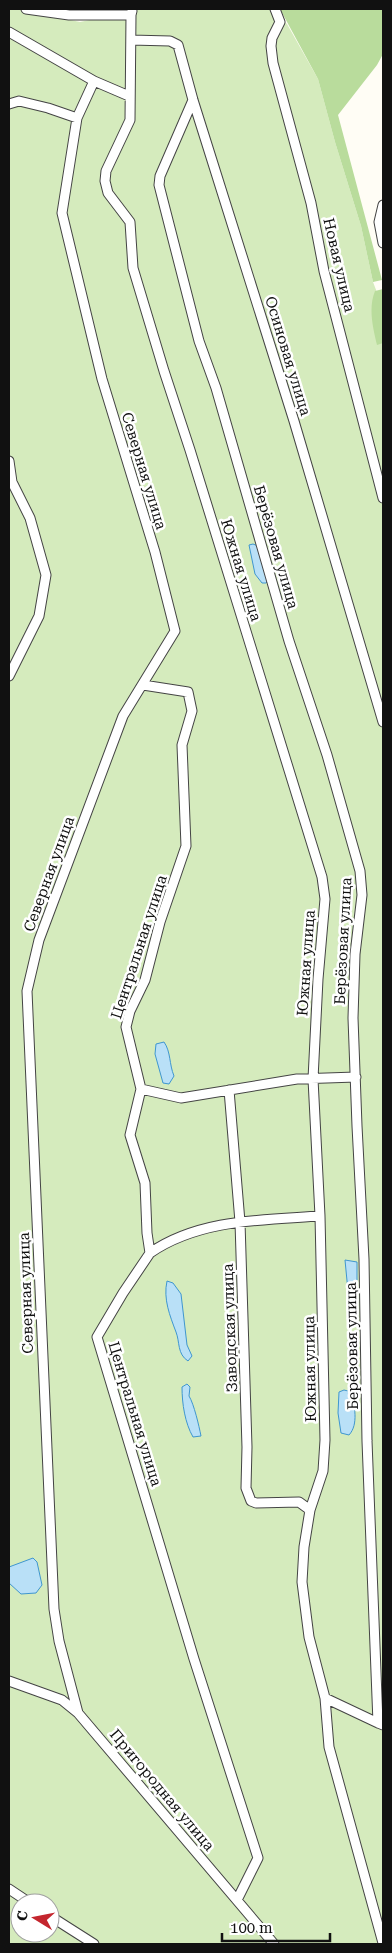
<svg xmlns="http://www.w3.org/2000/svg" width="392" height="1953" viewBox="0 0 392 1953" font-family="'Roboto Serif',serif">
  <style>
    .green { fill: #d5ebbd; fill-rule: evenodd }
    .forest { fill: #b9dc9c }
    .water { fill: #b9e0f7; stroke: #3f96cf }
    .lines { fill: none; stroke-linecap: round; stroke-linejoin: round }
    .minor-casing { stroke: #444; stroke-width: 11 }
    .minor { stroke: #fff; stroke-width: 9 }
    .labels { text-anchor: middle; stroke-width: 5; stroke-linejoin: round; paint-order: stroke }
    .street-label { font-size: 15px; fill: #111; stroke: #fff }
  </style>
  <rect width="100%" height="100%" fill="#fffdf5"/>
  <path class="green" d="M9 9H20L80 22 142 9H272L287 24 318 79 335 142 361 226 373 282 383 308V1944H9ZM20 1903H50V1933H20Z"/>
  <path class="forest" d="M280 9H383V54L377 65 338 115 382 280 373 282 361 226 335 142 318 79Z
    M383 289V343L377 345C373 328 368 308 375 291Z"/>
  <path class="water" d="M253 544 258 546 269 580 266 583H262L255 574 249 545Z
    M164 1042C171 1052 169 1064 174 1076L169 1084 163 1083 155 1054 156 1044Z
    M345 1260 357 1262V1291H348Z
    M167 1281 173 1283 181 1294 187 1345 192 1356 188 1361C177 1354 180 1342 176 1332 170 1316 163 1299 167 1281Z
    M187 1384 190 1387 189 1396C194 1404 199 1426 201 1436L193 1437C185 1423 182 1404 182 1387Z
    M344 1390 352 1392C354 1406 359 1424 349 1435L341 1433 338 1413 339 1392Z
    M33 1558 37 1562 42 1585 36 1593 21 1594 9 1583V1567Z"/>
  <g class="lines">
    <g class="minor-casing">
      <path id="minor" d="M26 9 69 15H131L132 11
        M275 9 280 22 272 38 271 46 273 63 311 203 324 271 383 498
        M131 15 130 120 106 171 105 181 108 193 130 222 133 268 164 371 190 450 322 877 325 899 318 979 313 1079 320 1216 325 1440 323 1471 310 1510 304 1547 302 1582 309 1637 325 1698 329 1747 383 1943
        M9 32 94 81 129 96
        M131 40 170 41 178 45 193 100 294 421 383 722
        M193 100 160 176 159 185 199 341 216 388 289 641 327 755 360 871 362 895 355 954 353 1018 357 1126 364 1259 367 1441 378 1723 383 1725
        M9 104 19 101 48 108 77 118
        M383 205 379 222 383 243
        M9 461 12 482 30 518 46 575 39 616 9 676
        M143 685 188 692 192 711 182 745 186 846 160 922 145 980 130 1011 126 1027 141 1089 130 1135 145 1183 147 1233 150 1253 123 1293 97 1337 194 1659 258 1858 237 1900
        M141 1089 181 1098 297 1079 356 1077
        M229 1090 240 1222 247 1447 246 1488 251 1501 256 1503 299 1502 310 1510
        M150 1253C199 1219 263 1220 320 1216
        M9 1681 62 1700 78 1713 274 1944
        M325 1698 378 1723
        M78 1713 59 1641 54 1609 27 991 39 940 123 716 175 631 155 552 102 379 62 213 77 118 94 81
        M9 1889 30 1903
        M50 1916 94 1944"/>
    </g>
    <use href="#minor" class="minor"/>
  </g>
  <g class="labels">
    <g class="street-label">
      <text transform="translate(339 265) rotate(77)" y="5">Новая улица</text>
      <text transform="translate(288 356) rotate(73)" y="5">Осиновая улица</text>
      <text transform="translate(144 471) rotate(73)" y="5">Северная улица</text>
      <text transform="translate(276 547) rotate(74)" y="5">Берёзовая улица</text>
      <text transform="translate(241 570) rotate(73)" y="5">Южная улица</text>
      <text transform="translate(49 874) rotate(-70)" y="5">Северная улица</text>
      <text transform="translate(343 941) rotate(-87)" y="5">Берёзовая улица</text>
      <text transform="translate(139 947) rotate(-72)" y="5">Центральная улица</text>
      <text transform="translate(306 963) rotate(-86)" y="5">Южная улица</text>
      <text transform="translate(26 1293) rotate(-92)" y="5">Северная улица</text>
      <text transform="translate(230 1328) rotate(-92)" y="5">Заводская улица</text>
      <text transform="translate(352 1346) rotate(-91)" y="5">Берёзовая улица</text>
      <text transform="translate(310 1369) rotate(-91)" y="5">Южная улица</text>
      <text transform="translate(135 1414) rotate(73)" y="5">Центральная улица</text>
      <text transform="translate(162 1790) rotate(50)" y="5">Пригородная улица</text>
    </g>
  </g>
  <rect width="392" height="1953" fill="none" stroke="#111111" stroke-width="20"/>
  <g transform="translate(35 1918) rotate(280)"><circle r="24" fill="#ffffff" stroke="#a0a0a0"/>
  <path d="M0-4L9 19L0 12L-9 19Z" fill="#c4262e"/>
  <text y="-8" font-size="14" font-weight="bold" text-anchor="middle" fill="#111111">С</text>
  </g>
  <path d="M222 1933v8h108v-8" fill="none" stroke="#111111" stroke-width="2.5"/>
  <text x="230" y="1933" font-size="15" fill="#111111" stroke="#ffffff" stroke-width="4" paint-order="stroke">100 m</text>
</svg>
